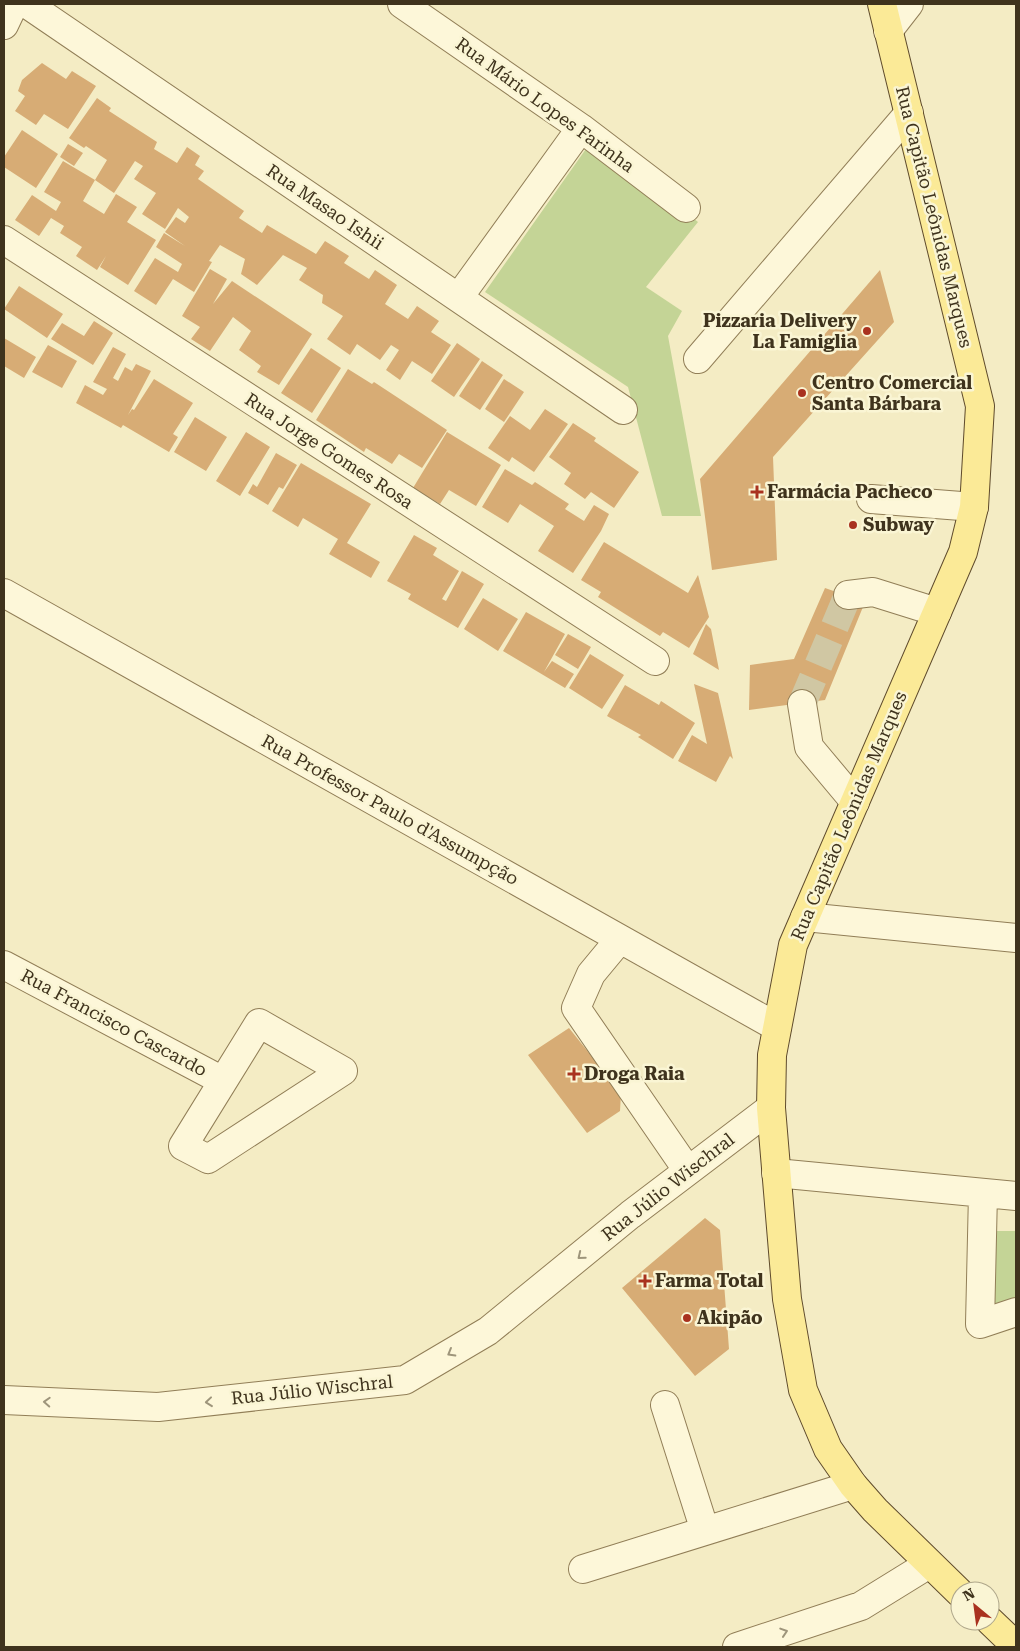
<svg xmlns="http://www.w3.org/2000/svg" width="1020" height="1651" viewBox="0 0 1020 1651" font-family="'Roboto Serif',serif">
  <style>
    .green { fill: #c4d496 }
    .building { fill: #d7ac75 }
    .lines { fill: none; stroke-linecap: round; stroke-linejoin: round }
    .minor-tunnel { stroke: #d0c7a3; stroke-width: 28; stroke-dasharray: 28 14; stroke-linecap: butt }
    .minor-casing { stroke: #917e57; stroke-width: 30 }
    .major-casing { stroke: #5f4b2c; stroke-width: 30 }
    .minor { stroke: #fdf7d9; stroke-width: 28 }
    .major { stroke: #fbea97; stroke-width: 28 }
    .oneway { stroke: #9e957b }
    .poi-dot { fill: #a9321f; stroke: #faf5d4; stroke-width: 2 }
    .labels { text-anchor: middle; stroke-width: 5; stroke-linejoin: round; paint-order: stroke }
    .street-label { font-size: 18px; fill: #3f331d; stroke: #faf5d4 }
    .poi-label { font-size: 18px; font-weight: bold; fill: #3f331d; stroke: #faf5d4; text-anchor: start }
  </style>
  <rect width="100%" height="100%" fill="#f4ecc4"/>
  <path class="green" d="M593 139 698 222 646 287 682 311 668 336 701 516H662L628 387 485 292Z
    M992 1231H1016V1297L994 1304Z"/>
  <path class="building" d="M42 63 66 79 72 71 96 86 68 129 44 114 36 125 15 111 25 96 18 91 22 80Z
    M97 98 111 108 109 111 157 142 154 149 177 163 187 147 200 156 195 165 204 171 198 179 244 211 239 218 262 233 267 225 316 254 325 241 349 256 344 263 369 279 375 270 397 285 385 304 408 319 417 306 439 321 431 332 451 345 432 374 412 361 400 380 386 370 399 350 391 345 380 360 357 344 350 355 327 339 343 316 322 303 323 295 299 280 307 268 283 255 257 285 241 274 245 259 220 245 209 261 212 262 194 292 173 279 156 305 134 291 155 258 178 272 182 264 156 247 164 233 185 246 165 232 176 217 185 223 189 217 178 208 165 229 142 214 156 193 134 179 143 166 135 161 114 193 95 180 107 160 86 146 84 148 69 138Z
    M22 130 58 154 36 188 4 167V157Z
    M68 144 83 153 74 166 60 157Z
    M63 161 95 180 83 201 104 214 116 194 137 207 127 222 156 240 128 285 100 267 106 256 97 270 76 256 82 247 60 233 64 226 51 218 39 236 15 220 32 195 56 211 61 202 44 192Z
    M210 269 227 279 213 304 232 281 312 334 279 385 257 372 261 366 239 350 251 331 233 317 210 351 191 339 200 327 182 316Z
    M880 270 894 322 773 457 777 560 712 570 700 479Z
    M19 286 63 314 47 338 4 309Z
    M94 321 113 333 93 365 51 339 62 323 84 336Z
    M4 338 36 357 24 378 4 366Z
    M457 343 480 359 454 397 431 381Z
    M48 345 77 361 62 388 32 372Z
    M113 347 126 354 113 378 118 381 125 367 132 371 136 364 151 371 128 415 132 409 134 410 154 379 193 403 173 434 178 437 169 452 123 425 121 428 76 403 85 385 103 395 107 389 93 382Z
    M311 348 341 368 312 413 281 393Z
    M482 361 503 375 480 410 459 396Z
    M348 369 372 384 374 382 447 430 422 468 399 454 392 464 366 448 364 452 316 420Z
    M504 379 524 392 504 422 485 409Z
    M545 409 568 424 534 472 512 457 509 462 488 448 510 416 530 430Z
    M195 417 227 437 206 471 174 452Z
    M573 423 596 438 594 441 639 472 614 508 591 492 585 499 564 484 571 473 549 457Z
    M246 432 270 447 240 496 216 481Z
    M447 432 501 465 476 506 449 490 440 504 413 488Z
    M276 453 297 465 283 489 279 487 268 505 248 493 253 484 257 487Z
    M301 463 371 504 347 543 380 562 371 578 329 554 338 539 303 518 298 527 272 511Z
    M505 469 532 485 535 482 569 504 565 509 584 521 594 505 609 514 601 531 573 573 538 551 554 526 520 504 508 523 482 507Z
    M414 535 437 548 433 555 459 571 442 599 446 601 462 571 484 584 458 628 408 599 411 594 387 581Z
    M604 542 688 593 698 575 709 617 689 648 663 632 660 636 598 597 601 592 581 580Z
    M825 588 865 602 825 700 749 710 750 665 794 659Z
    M483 598 518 619 498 651 464 629Z
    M526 612 565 634 544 672 552 661 574 674 565 688 503 651Z
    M706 624 711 629 719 670 693 654Z
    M568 634 591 647 578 669 555 655Z
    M590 654 624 675 602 709 569 688Z
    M694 684 718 693 733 759 730 756 716 782 678 761 692 735 707 744Z
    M625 685 659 705 661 701 695 723 673 759 638 737 641 735 607 716Z
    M569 1028 621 1093 620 1111 587 1133 528 1055Z
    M705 1218 720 1230 729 1349 695 1376 622 1288Z"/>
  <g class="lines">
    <path class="minor-tunnel" d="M802 704 848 595"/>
    <g class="minor-casing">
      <path id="minor" d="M27 4 623 410
        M402 4 581 128 686 208
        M4 25 14 4
        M888 31 909 4
        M4 240 655 661
        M459 297 581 128
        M698 359 909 113
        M871 499 974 507
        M4 593 777 1027
        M848 595 873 592 937 612
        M802 704 809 747 855 802
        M805 917 1016 938
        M620 939 591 974 576 1008 688 1171
        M4 965 223 1081
        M259 1023 343 1071 208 1159 183 1146Z
        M776 1173 1016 1196
        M983 1193 980 1324 1016 1312
        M4 1400 158 1407 405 1380 488 1331 630 1215 771 1108
        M665 1405 705 1531
        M583 1569 853 1485
        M737 1647 861 1606 929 1564"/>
    </g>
    <g class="major-casing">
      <path id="major" d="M882 4 980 406 974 507 963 552 793 945 772 1055 771 1108 787 1299 803 1390 828 1449 853 1485 875 1510 960 1593
        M990 1621 1016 1646"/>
    </g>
    <use href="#minor" class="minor"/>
    <use href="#major" class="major"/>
  </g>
  <defs><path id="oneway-chevron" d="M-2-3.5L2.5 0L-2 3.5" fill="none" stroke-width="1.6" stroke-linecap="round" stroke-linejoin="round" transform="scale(1.25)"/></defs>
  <g class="oneway">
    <use href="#oneway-chevron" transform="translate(581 1256) rotate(141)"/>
    <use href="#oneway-chevron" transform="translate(451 1353) rotate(150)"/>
    <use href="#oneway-chevron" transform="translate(47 1402) rotate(-177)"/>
    <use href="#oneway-chevron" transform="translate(209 1402) rotate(174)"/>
    <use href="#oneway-chevron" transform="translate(784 1632) rotate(-18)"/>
  </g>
  <g class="poi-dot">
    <circle cx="867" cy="331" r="5"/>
    <circle cx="802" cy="393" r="5"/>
    <path d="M754.5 484.5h5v5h5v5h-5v5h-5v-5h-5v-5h5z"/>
    <circle cx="853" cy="525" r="5"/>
    <path d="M571.5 1066.5h5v5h5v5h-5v5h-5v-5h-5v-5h5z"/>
    <path d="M642.5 1273.5h5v5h5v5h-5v5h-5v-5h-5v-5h5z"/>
    <circle cx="687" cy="1318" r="5"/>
  </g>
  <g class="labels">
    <g class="street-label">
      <text transform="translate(545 105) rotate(36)" y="6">Rua Mário Lopes Farinha</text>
      <text transform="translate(325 207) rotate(34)" y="6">Rua Masao Ishii</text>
      <text transform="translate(934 217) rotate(76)" y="6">Rua Capitão Leônidas Marques</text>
      <text transform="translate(329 451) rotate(33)" y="6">Rua Jorge Gomes Rosa</text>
      <text transform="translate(390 810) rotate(29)" y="6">Rua Professor Paulo d'Assumpção</text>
      <text transform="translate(849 816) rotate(-67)" y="6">Rua Capitão Leônidas Marques</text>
      <text transform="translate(114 1023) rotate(28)" y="6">Rua Francisco Cascardo</text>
      <text transform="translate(668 1187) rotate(-38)" y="6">Rua Júlio Wischral</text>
      <text transform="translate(312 1390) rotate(-6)" y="6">Rua Júlio Wischral</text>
    </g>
    <g class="poi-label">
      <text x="857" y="327" text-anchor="end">Pizzaria Delivery<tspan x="857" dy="21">La Famiglia</tspan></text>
      <text x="812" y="389">Centro Comercial<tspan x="812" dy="21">Santa Bárbara</tspan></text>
      <text x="767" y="498">Farmácia Pacheco</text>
      <text x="863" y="531">Subway</text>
      <text x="584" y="1080">Droga Raia</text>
      <text x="655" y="1287">Farma Total</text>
      <text x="697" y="1324">Akipão</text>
    </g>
  </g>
  <rect width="1020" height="1651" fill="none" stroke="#3f331d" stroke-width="10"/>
  <g transform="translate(975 1606) rotate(331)"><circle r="24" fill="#faf5d4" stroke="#afa78b"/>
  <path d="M0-4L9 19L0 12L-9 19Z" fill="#a9321f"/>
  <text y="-8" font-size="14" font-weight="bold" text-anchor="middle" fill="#3f331d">N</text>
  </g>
</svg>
